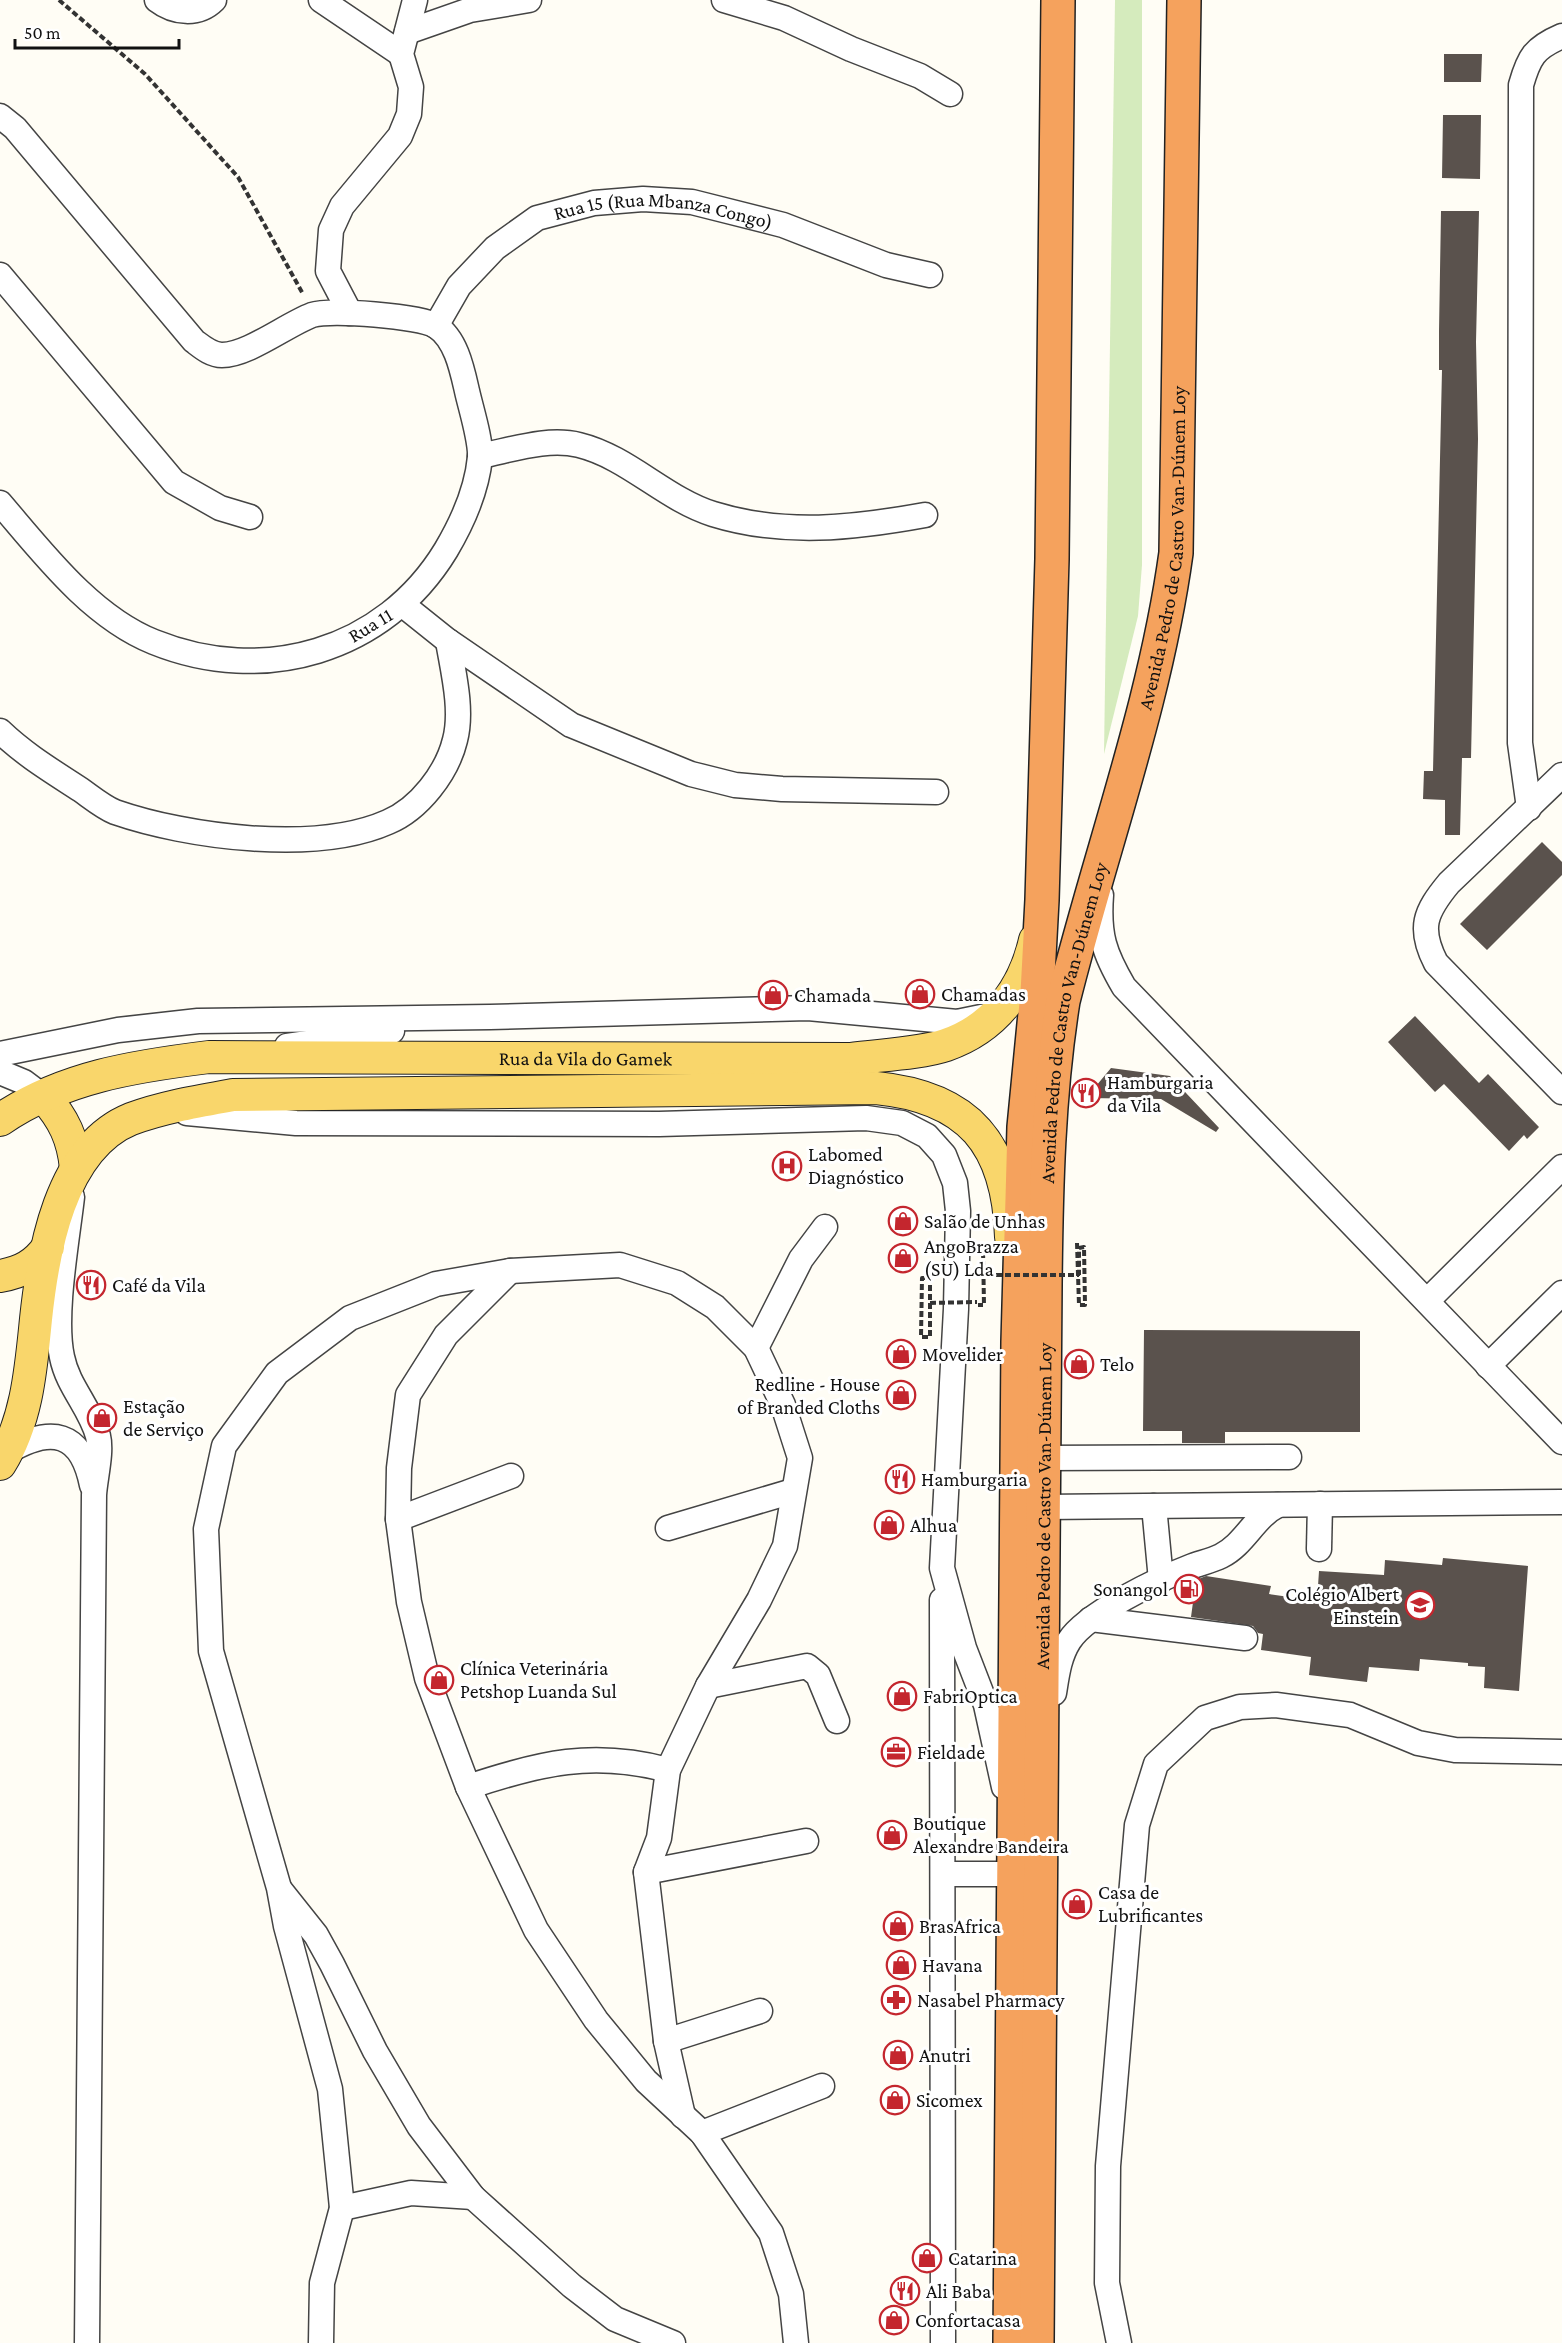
<svg xmlns="http://www.w3.org/2000/svg" width="1562" height="2343" viewBox="0 0 1562 2343" font-family="'Crimson Pro',serif">
  <style>
    .green { fill: #d5ebbd }
    .building { fill: #5a524d }
    .lines { fill: none; stroke-linecap: round; stroke-linejoin: round }
    .minor-casing { stroke: #444; stroke-width: 27 }
    .major-casing { stroke: #222; stroke-width: 34 }
    .highway-casing { stroke: #222; stroke-width: 36 }
    .path { stroke: #333; stroke-width: 4; stroke-dasharray: 6 3; stroke-linecap: butt }
    .minor { stroke: #fff; stroke-width: 24 }
    .major { stroke: #f9d66b; stroke-width: 32 }
    .highway { stroke: #f5a25d; stroke-width: 33 }
    .path-bridge { stroke: #333; stroke-width: 4; stroke-dasharray: 6 3; stroke-linecap: butt }
    .labels { text-anchor: middle; stroke-width: 6; stroke-linejoin: round; paint-order: stroke }
    .street-label { font-size: 20px; fill: #111; stroke: #fff }
    .poi-label { font-size: 20px; fill: #111; stroke: #fff; text-anchor: start }
  </style>
  <rect width="100%" height="100%" fill="#fffdf5"/>
  <path class="green" d="M1115 0H1142V565L1138 616 1104 754Z"/>
  <path class="building" d="M1444 54H1482L1481 82H1444Z
    M1443 115H1481L1480 179 1442 178Z
    M1441 211H1479L1476 342 1478 439 1471 758H1462L1460 835H1445V800L1423 799 1424 771H1433L1442 370H1439V331Z
    M1542 842 1562 862V875L1487 950 1460 924Z
    M1415 1016 1479 1083 1488 1074 1539 1127 1527 1139 1524 1135 1509 1151 1444 1084 1435 1092 1388 1042Z
    M1111 1068 1170 1076 1219 1128 1216 1132 1161 1099 1086 1098Z
    M1144 1330 1360 1331V1432H1225V1443H1182V1431H1143Z
    M1443 1558 1528 1566 1519 1691 1484 1688 1485 1667 1468 1666V1663L1420 1659 1419 1671 1369 1667 1367 1682 1309 1675 1311 1657 1261 1650 1263 1634 1258 1633 1253 1626 1191 1617 1196 1580 1206 1576 1271 1586 1269 1594 1317 1601 1319 1571 1384 1575 1385 1560 1442 1565Z"/>
  <g class="lines">
    <g class="minor-casing">
      <g id="minor">
        <path d="M157 0C174 13 198 16 214 0"/>
        <path d="M321 0 401 54"/>
        <path d="M724 0 784 18 851 49 920 76 950 94"/>
        <path d="M407 32 470 10 529 0"/>
        <path d="M0 116 15 128 194 341C202 347 211 355 222 355 248 355 286 325 312 315 330 309 420 316 436 326 456 339 462 369 467 391 471 409 481 440 480 457 477 489 462 523 446 550 384 652 263 686 154 642 91 617 42 552 0 503"/>
        <path d="M0 275 174 482 220 508 250 517"/>
        <path d="M350 313 328 271 331 230 342 206 400 136 409 114 411 87 401 54 415 0"/>
        <path id="s1" d="M436 326 459 286 495 248 537 218 594 203 643 199 692 202 783 225 886 265 930 275"/>
        <path d="M480 456C511 450 548 437 579 445 628 457 665 499 713 514 784 536 854 528 925 515"/>
        <path d="M403 605 448 641 571 725 691 774 735 785 782 789 936 792"/>
        <path d="M0 731C25 755 52 771 81 790 91 797 103 807 115 812 187 837 316 854 388 822 419 809 447 773 455 740 463 710 453 671 448 641"/>
        <path d="M1562 775 1449 883C1425 912 1418 928 1436 963L1562 1092"/>
        <path d="M1529 808 1520 743 1521 85C1529 57 1534 48 1562 36"/>
        <path d="M1101 895C1098 935 1104 953 1124 987L1562 1442"/>
        <path d="M287 1046 392 1031"/>
        <path d="M0 1054 118 1030 198 1021 490 1017 808 1008 957 1022 991 1015"/>
        <path d="M0 1072 24 1082 44 1097"/>
        <path d="M187 1113 296 1123 659 1124 866 1118 902 1123 927 1136 944 1155 955 1183 958 1211 956 1309 942 1568 964 1648 986 1705 1004 1787"/>
        <path d="M72 1197C67 1241 53 1316 62 1357 68 1387 90 1407 98 1436 102 1452 95 1478 94 1495L87 2343"/>
        <path d="M510 1271 446 1335 408 1395 399 1468 398 1519 409 1602 427 1678 468 1787 536 1930 596 2020 646 2081 702 2133 771 2233 791 2294 796 2343"/>
        <path d="M1427 1301 1562 1167"/>
        <path d="M756 1348 801 1259 825 1227"/>
        <path d="M1488 1366 1562 1293"/>
        <path d="M7 1452C51 1426 81 1431 92 1485"/>
        <path d="M1043 1458 1289 1457"/>
        <path d="M1154 1506 1161 1580"/>
        <path d="M1043 1507 1562 1502"/>
        <path d="M398 1519 511 1476"/>
        <path d="M668 1528 793 1491"/>
        <path d="M1319 1549 1320 1504"/>
        <path d="M942 1600 943 2343"/>
        <path d="M1091 1619 1245 1638"/>
        <path d="M708 1686 807 1666 818 1675 837 1721"/>
        <path d="M1054 1693C1057 1674 1059 1657 1069 1641 1087 1613 1159 1579 1190 1567 1200 1563 1211 1561 1221 1556 1245 1544 1254 1517 1278 1505"/>
        <path d="M468 1787C540 1763 593 1750 668 1770"/>
        <path d="M646 1872 806 1841"/>
        <path d="M943 1874H1013"/>
        <path d="M281 1891 316 1935 332 1964 375 2051 419 2126 473 2197 572 2286 615 2319 673 2343"/>
        <path d="M666 2041 760 2011"/>
        <path d="M702 2133 822 2086"/>
        <path d="M342 2208 411 2193 473 2197"/>
        <path d="M321 2343 322 2283 342 2208 330 2089 286 1926 279 1888 211 1651 206 1529 224 1446 277 1373 350 1318 436 1284 510 1271 620 1265 677 1283 715 1307 756 1348 783 1405 800 1458 785 1546 759 1600 708 1686 668 1770 659 1838 646 1872 666 2041 683 2116"/>
        <path d="M1119 2343 1107 2283 1108 2166 1137 1825 1156 1764 1205 1718 1240 1707 1276 1705 1350 1715 1418 1743 1455 1750 1562 1752"/>
      </g>
    </g>
    <g class="major-casing">
      <g id="major">
        <path d="M44 1097C64 1119 73 1139 76 1168"/>
        <path id="s2" d="M0 1120C62 1077 136 1066 209 1057L850 1059C879 1055 919 1054 946 1045 995 1028 1024 989 1035 940"/>
        <path d="M0 1276C22 1272 35 1265 48 1247"/>
        <path d="M0 1464C27 1421 31 1369 36 1319 43 1252 60 1148 131 1119 163 1107 200 1101 233 1095L876 1088C969 1097 1008 1144 1011 1237"/>
      </g>
    </g>
    <g class="highway-casing">
      <g id="highway">
        <path d="M1010 2343 1018 1342 1024 1127 1037 993 1042 900 1052 559 1058 0"/>
        <path id="s3" d="M1037 2343 1045 1285C1046 1191 1048 1094 1063 1001 1100 852 1155 706 1176 553L1184 0"/>
      </g>
    </g>
    <path class="path" d="M59 0 145 74 238 177 303 294
      M1077 1243 1079 1305H1085L1084 1247 1079 1248V1275
      M978 1248H983L984 1305H978
      M930 1303V1337H921L922 1278H930V1320"/>
    <use href="#minor" class="minor"/>
    <use href="#major" class="major"/>
    <use href="#highway" class="highway"/>
    <path class="path-bridge" d="M978 1275H1079
      M930 1303 977 1302"/>
  </g>
  <defs>
    <g id="shop-ring" transform="scale(1.5)"><circle r="9.5" fill="#fff" stroke="#c4262e" stroke-width="1.5"/><path d="M-5-2.5h2.3a2.7 3.5 0 0 1 5.4 0H5L5.5 6h-11ZM-1.5-2.5h3a1.5 2.3 0 0 0-3 0Z" fill="#c4262e"/></g>
    <g id="restaurant-ring" transform="scale(1.5)"><circle r="9.5" fill="#fff" stroke="#c4262e" stroke-width="1.5"/><path d="M-5-6h1v4h1v-4h1v4h1v-4h1v5L-1.5 .5V6h-2V.5L-5-1ZM5-6V6H3V1.5H1.5Q1.5-4 5-6Z" fill="#c4262e"/></g>
    <g id="hospital-ring" transform="scale(1.5)"><circle r="9.5" fill="#fff" stroke="#c4262e" stroke-width="1.5"/><path d="M-5-5h3v3.5h4V-5h3V5h-3V1.5h-4V5h-3Z" fill="#c4262e"/></g>
    <g id="fuel-ring" transform="scale(1.5)"><circle r="9.5" fill="#fff" stroke="#c4262e" stroke-width="1.5"/><path d="M-5.5-6h7V0h2V4h1.3V-2.5L3-4.5l.8-.8L6-3V5H2.5V1h-1V6h-7ZM-4.2-4.7v3.2H.2V-4.7Z" fill="#c4262e"/></g>
    <g id="university-ring" transform="scale(1.5)"><circle r="9.5" fill="#fff" stroke="#c4262e" stroke-width="1.5"/><path d="M0-5L7-2L0 1L-7-2ZM-4 1L0 2.5L4 1V4Q0 6-4 4Z" fill="#c4262e"/></g>
    <g id="office-ring" transform="scale(1.5)"><circle r="9.5" fill="#fff" stroke="#c4262e" stroke-width="1.5"/><path d="M-6-3h4V-5.5h4V-3h4V5H-6ZM-1-4.5V-3h2v-1.5ZM-6 0V1H6V0Z" fill="#c4262e"/></g>
    <g id="pharmacy-ring" transform="scale(1.5)"><circle r="9.5" fill="#fff" stroke="#c4262e" stroke-width="1.5"/><path d="M-2-6h4v4h4v4h-4v4h-4v-4h-4v-4h4Z" fill="#c4262e"/></g>
  </defs>
  <g fill-rule="evenodd">
    <use href="#shop-ring" x="920" y="994"/>
    <use href="#shop-ring" x="773" y="995"/>
    <use href="#restaurant-ring" x="1086" y="1093"/>
    <use href="#hospital-ring" x="787" y="1166"/>
    <use href="#shop-ring" x="903" y="1221"/>
    <use href="#shop-ring" x="903" y="1258"/>
    <use href="#restaurant-ring" x="91" y="1285"/>
    <use href="#shop-ring" x="901" y="1354"/>
    <use href="#shop-ring" x="1079" y="1364"/>
    <use href="#shop-ring" x="901" y="1395"/>
    <use href="#shop-ring" x="102" y="1418"/>
    <use href="#restaurant-ring" x="900" y="1479"/>
    <use href="#shop-ring" x="889" y="1525"/>
    <use href="#fuel-ring" x="1189" y="1589"/>
    <use href="#university-ring" x="1420" y="1605"/>
    <use href="#shop-ring" x="439" y="1680"/>
    <use href="#shop-ring" x="902" y="1696"/>
    <use href="#office-ring" x="896" y="1752"/>
    <use href="#shop-ring" x="892" y="1835"/>
    <use href="#shop-ring" x="1077" y="1904"/>
    <use href="#shop-ring" x="898" y="1926"/>
    <use href="#shop-ring" x="901" y="1965"/>
    <use href="#pharmacy-ring" x="896" y="2000"/>
    <use href="#shop-ring" x="898" y="2055"/>
    <use href="#shop-ring" x="895" y="2100"/>
    <use href="#shop-ring" x="927" y="2258"/>
    <use href="#restaurant-ring" x="905" y="2291"/>
    <use href="#shop-ring" x="894" y="2320"/>
  </g>
  <g class="labels">
    <g class="street-label">
      <text dy="7" stroke="none"><textPath href="#s1" startOffset="279">Rua 15 (Rua Mbanza Congo)</textPath></text>
      <text dy="7" stroke="none"><textPath href="#s3" startOffset="1809">Avenida Pedro de Castro Van-Dúnem Loy</textPath></text>
      <text transform="translate(370 625) rotate(-31)" y="7">Rua 11</text>
      <text dy="7" stroke="none"><textPath href="#s3" startOffset="1323">Avenida Pedro de Castro Van-Dúnem Loy</textPath></text>
      <text dy="7" stroke="none"><textPath href="#s2" startOffset="597">Rua da Vila do Gamek</textPath></text>
      <text dy="7" stroke="none"><textPath href="#s3" startOffset="837">Avenida Pedro de Castro Van-Dúnem Loy</textPath></text>
    </g>
    <g class="poi-label">
      <text x="941" y="1001">Chamadas</text>
      <text x="794" y="1002">Chamada</text>
      <text x="1107" y="1089">Hamburgaria<tspan x="1107" dy="23">da Vila</tspan></text>
      <text x="808" y="1161">Labomed<tspan x="808" dy="23">Diagnóstico</tspan></text>
      <text x="924" y="1228">Salão de Unhas</text>
      <text x="924" y="1253">AngoBrazza<tspan x="924" dy="23">(SU) Lda</tspan></text>
      <text x="112" y="1292">Café da Vila</text>
      <text x="922" y="1361">Movelider</text>
      <text x="1100" y="1371">Telo</text>
      <text x="880" y="1391" text-anchor="end">Redline - House<tspan x="880" dy="23">of Branded Cloths</tspan></text>
      <text x="123" y="1413">Estação<tspan x="123" dy="23">de Serviço</tspan></text>
      <text x="921" y="1486">Hamburgaria</text>
      <text x="910" y="1532">Alhua</text>
      <text x="1168" y="1596" text-anchor="end">Sonangol</text>
      <text x="1399" y="1601" text-anchor="end">Colégio Albert<tspan x="1399" dy="23">Einstein</tspan></text>
      <text x="460" y="1675">Clínica Veterinária<tspan x="460" dy="23">Petshop Luanda Sul</tspan></text>
      <text x="923" y="1703">FabriOptica</text>
      <text x="917" y="1759">Fieldade</text>
      <text x="913" y="1830">Boutique<tspan x="913" dy="23">Alexandre Bandeira</tspan></text>
      <text x="1098" y="1899">Casa de<tspan x="1098" dy="23">Lubrificantes</tspan></text>
      <text x="919" y="1933">BrasAfrica</text>
      <text x="922" y="1972">Havana</text>
      <text x="917" y="2007">Nasabel Pharmacy</text>
      <text x="919" y="2062">Anutri</text>
      <text x="916" y="2107">Sicomex</text>
      <text x="948" y="2265">Catarina</text>
      <text x="926" y="2298">Ali Baba</text>
      <text x="915" y="2327">Confortacasa</text>
    </g>
  </g>
  <path d="M15 39v9h164v-9" fill="none" stroke="#111111" stroke-width="3"/>
  <text x="24" y="39" font-size="18" fill="#111111" stroke="#ffffff" stroke-width="4.5" paint-order="stroke">50 m</text>
</svg>
